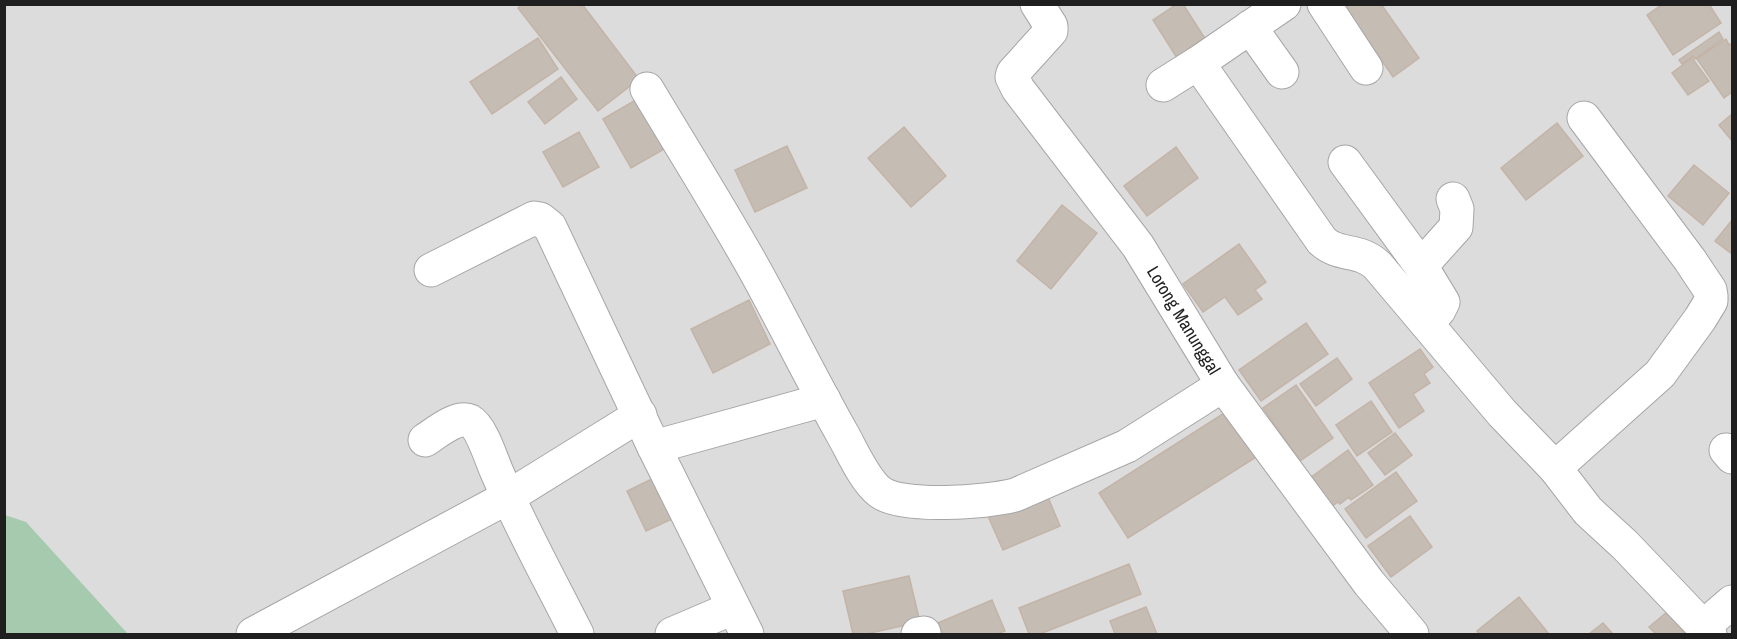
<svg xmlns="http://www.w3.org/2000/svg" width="1737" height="639" viewBox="0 0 1737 639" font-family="'Archivo Narrow',sans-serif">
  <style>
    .residential { fill: #dddcdc }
    .cemetery { fill: #a5caad }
    .building { fill: #c5bcb4; stroke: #c3b4a7; stroke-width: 1.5 }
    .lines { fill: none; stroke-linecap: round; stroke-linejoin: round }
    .minor-casing { stroke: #a6a6a6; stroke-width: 35 }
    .minor { stroke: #fff; stroke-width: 33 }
    .labels { text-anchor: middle; stroke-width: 4.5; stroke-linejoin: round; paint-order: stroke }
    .street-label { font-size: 18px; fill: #1f1f1f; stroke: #fff }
  </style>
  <rect width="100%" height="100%" fill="#f0ede5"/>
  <path class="residential" d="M5 5H1732V634H244L242 629 236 634H128L26 523 5 515Z"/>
  <path class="cemetery" d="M5 515 26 522 128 634H5Z"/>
  <path class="building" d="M522 4H582L639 79 598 111 518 8Z
    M1177 4H1183L1206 40 1177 58 1153 20Z
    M1343 4H1381L1419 58 1393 77Z
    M1663 4H1709L1721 23 1673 55 1647 15Z
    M1719 32 1723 39 1695 59 1693 56 1682 64 1679 60Z
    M538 38 558 69 492 114 470 82Z
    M1726 39 1729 45 1732 43V92L1724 98 1697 59Z
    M1692 58 1709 81 1688 95 1672 73Z
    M561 77 577 99 545 124 528 102Z
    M639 98 666 148 631 168 603 119Z
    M1732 114V141L1719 125Z
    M1557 123 1583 156 1526 200 1501 168Z
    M904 127 946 176 911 207 868 158Z
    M579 132 599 167 563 187 543 152Z
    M787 146 807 188 755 212 735 170Z
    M1176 147 1198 178 1147 216 1124 186Z
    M1694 165 1729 193 1703 225 1668 196Z
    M1062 205 1097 233 1051 289 1017 261Z
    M1732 220V254L1715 241Z
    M1239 244 1266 282 1255 290 1262 299 1238 315 1225 297 1203 312 1183 284Z
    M749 300 770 344 713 373 691 329Z
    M1306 323 1328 354 1261 401 1239 370Z
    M1420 349 1433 367 1424 374 1430 383 1413 394 1424 411 1399 428 1369 383Z
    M1337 358 1352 379 1316 406 1300 384Z
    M1296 385 1333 438 1300 461 1263 408Z
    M1371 401 1392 432 1357 456 1336 425Z
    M1232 408 1261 454 1128 538 1099 493Z
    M1395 433 1412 455 1385 475 1368 453Z
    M1348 450 1373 485 1351 500 1349 497 1340 504 1338 502 1327 510 1306 481Z
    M1396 472 1417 501 1366 538 1345 509Z
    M662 474 681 515 646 531 627 491Z
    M1045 490 1060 526 1003 550 987 514Z
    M1410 516 1432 547 1391 577 1368 546Z
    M1129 564 1141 594 1040 634H1029L1019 608Z
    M909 576 920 622 866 634H853L843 591Z
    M1519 597 1549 634H1479L1477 631Z
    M992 600 1005 631 997 634H943L938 623Z
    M1146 607 1157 634H1115L1110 621Z
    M1667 612 1686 634H1656L1649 627Z
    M1603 623 1613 634H1589Z"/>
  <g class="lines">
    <g class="minor-casing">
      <g id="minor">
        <path id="s1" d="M1037 4 1051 26V31L1013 73 1012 77 1018 89 1138 246 1223 385 1369 583 1412 634"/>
        <path d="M1324 4 1366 68"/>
        <path d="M1250 27 1282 72"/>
        <path d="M1198 63 1322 241C1340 257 1358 248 1377 265L1502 413 1555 468 1588 511 1625 545 1710 634"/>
        <path d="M1163 85 1198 63 1284 4"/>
        <path d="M647 89C684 151 722 211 757 274 786 327 813 382 843 435 852 451 865 481 880 492 903 509 987 502 1015 495L1127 446 1223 385"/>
        <path d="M1345 162 1421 266"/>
        <path d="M431 270 534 218 540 219 550 227 654 447 747 634"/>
        <path d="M1427 324 1439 310 1443 302 1421 266 1456 227 1457 209 1453 199"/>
        <path d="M425 440C436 433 457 415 470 421 481 427 491 458 496 470 520 526 550 580 577 634"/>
        <path d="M654 447 824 400"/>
        <path d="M1726 450 1732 457"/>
        <path d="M1555 468 1660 374 1700 319 1711 301V296L1710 290 1690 260 1584 118"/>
        <path d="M1703 627 1732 602"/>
        <path d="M253 634 508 497 640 415"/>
        <path d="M672 634 733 608"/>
        <path d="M918 634 924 633"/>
      </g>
    </g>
    <use href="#minor" class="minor"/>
  </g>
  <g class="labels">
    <g class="street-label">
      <text dy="6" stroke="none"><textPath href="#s1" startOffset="390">Lorong Manunggal</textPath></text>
    </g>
  </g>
  <rect width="1737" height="639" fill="none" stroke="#1f1f1f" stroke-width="12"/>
</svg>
